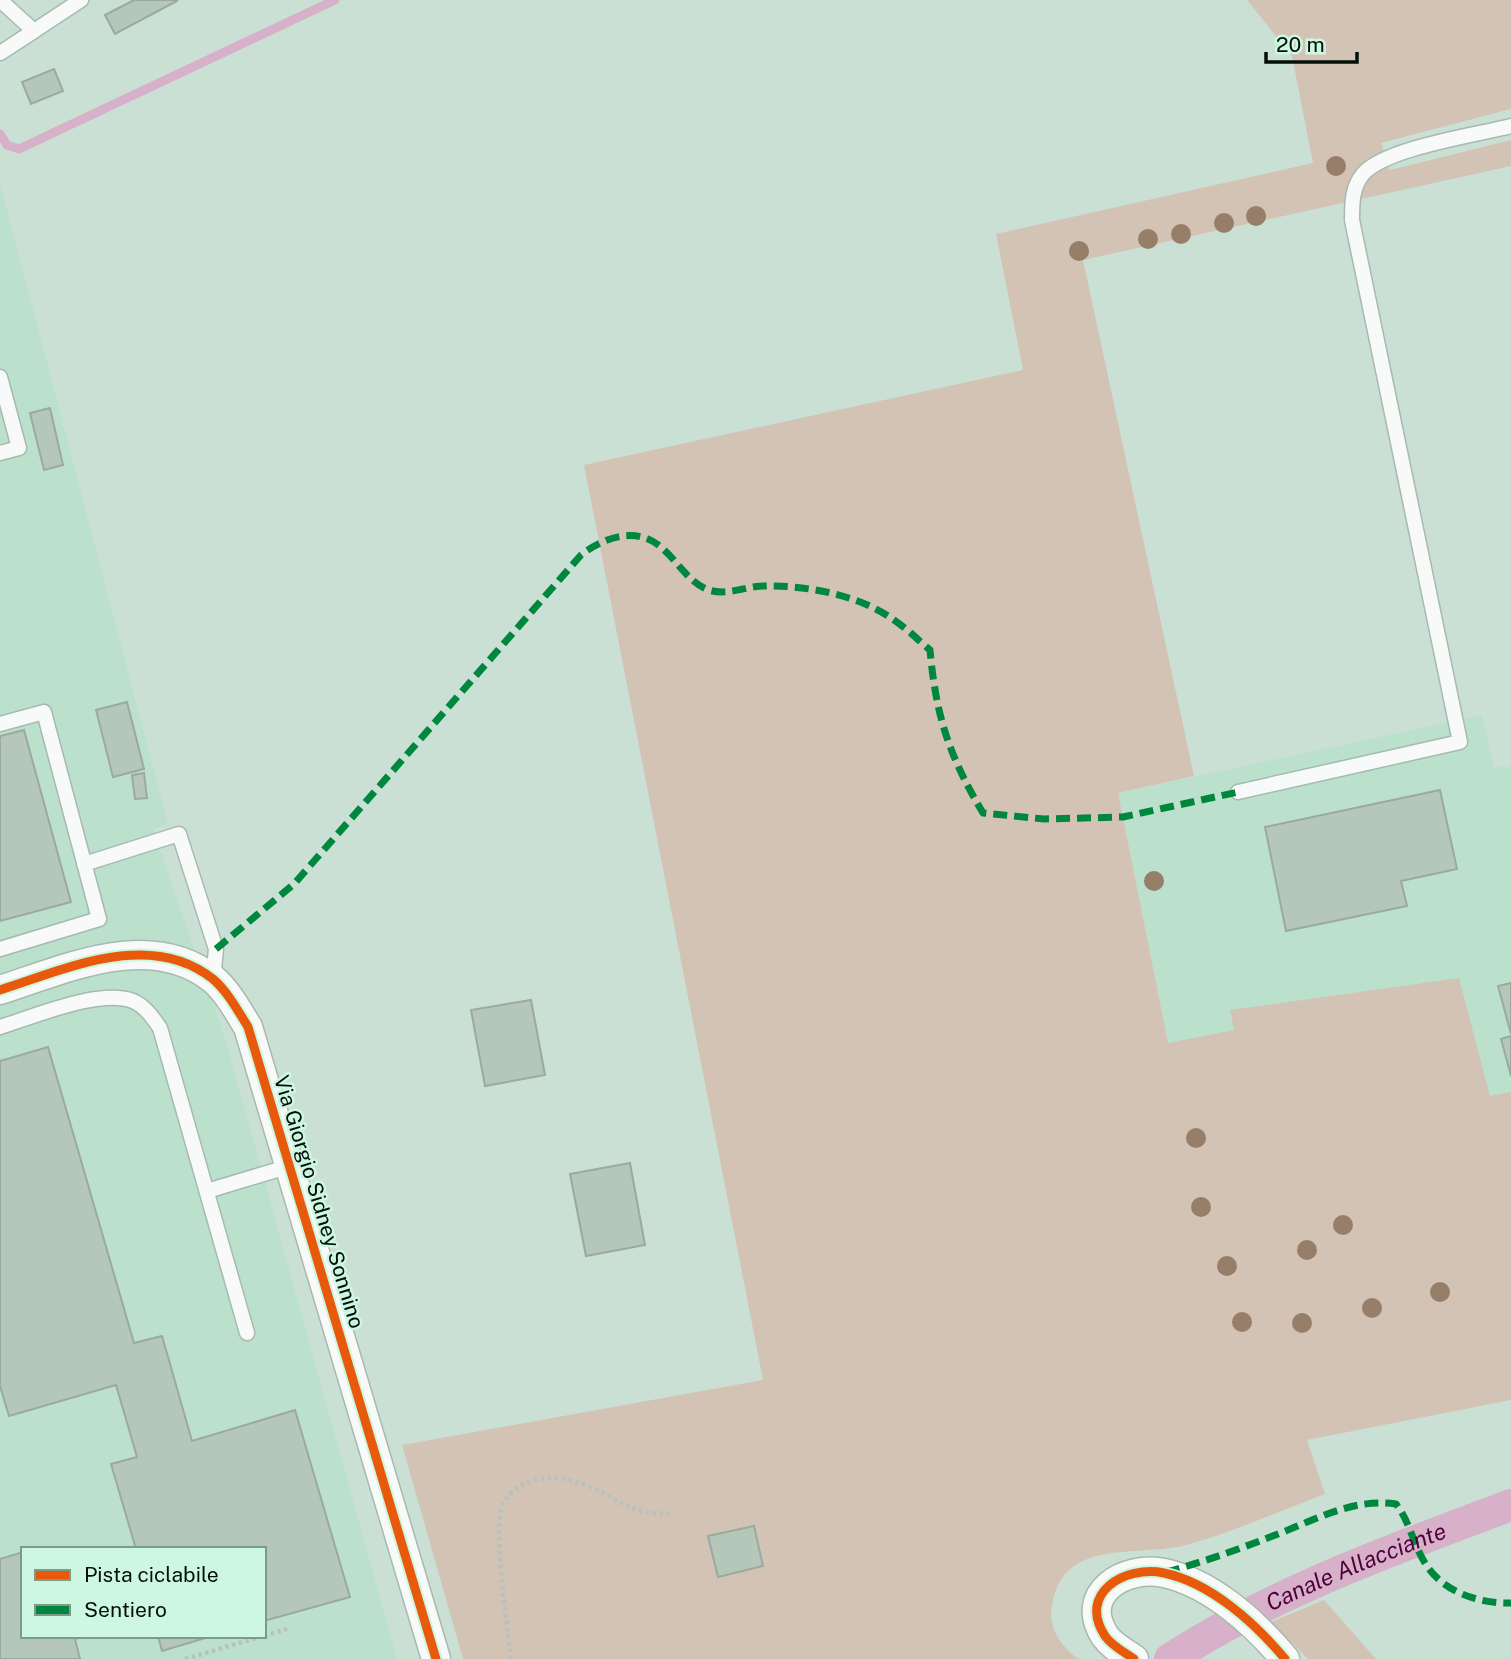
<svg xmlns="http://www.w3.org/2000/svg" width="1511" height="1659" viewBox="0 0 1511 1659" font-family="'Public Sans',sans-serif">
  <style>
    .built { fill: #bbe1cd; fill-rule: evenodd }
    .green { fill: #d3c3b5 }
    .lines { fill: none; stroke-linecap: round; stroke-linejoin: round }
    .stream { stroke: #d7b0c9; stroke-width: 9 }
    .canal { stroke: #d7b0c9; stroke-width: 32 }
    .building { fill: #b5c7b9; stroke: #9baa9f; stroke-width: 2 }
    .service-casing { stroke: #a7b9b0; stroke-width: 17 }
    .minor-casing { stroke: #a7b9b0; stroke-width: 31 }
    .path { stroke: #b8c1bb; stroke-width: 4.5; stroke-dasharray: 3.5 3.5; stroke-linecap: butt }
    .service { stroke: #f7faf9; stroke-width: 14 }
    .minor { stroke: #f7faf9; stroke-width: 28 }
    .quiet { stroke: #00873e; stroke-width: 7; stroke-dasharray: 14 7; stroke-linecap: butt }
    .cycleway-casing { stroke: #cdf7e1; stroke-width: 13 }
    .cycleway { stroke: #e8590c; stroke-width: 9 }
    .tree { fill: #977e69 }
    .labels { text-anchor: middle; stroke-width: 5; stroke-linejoin: round; paint-order: stroke }
    .street-label { font-size: 21px; fill: #031009; stroke: #cdf7e1 }
    .water-label { font-size: 23px; font-style: italic; fill: #4f003b; stroke: #cdf7e1 }
  </style>
  <rect width="100%" height="100%" fill="#cae0d5"/>
  <path class="built" d="M0 183 168 824 153 829 225 1038 397 1659H0ZM23 1549H264V1636H23Z
    M1482 715 1494 767H1511V1092L1490 1096 1230 1010 1234 1030 1168 1043 1118 793Z"/>
  <path class="green" d="M1247 0H1511V109L1381 143 1390 170 1511 140V166L1083 260 1194 776 1118 793 1168 1043 1234 1030 1230 1010 1459 978 1490 1096 1511 1092V1400L1307 1440 1325 1494C1280 1511 1235 1531 1190 1544 1140 1559 1064 1535 1052 1605 1048 1629 1060 1644 1078 1659H463L402 1445 763 1380 584 465 1023 370 996 234 1313 163 1292 56Z
    M1324 1600 1376 1659H1308L1271 1622Z"/>
  <g class="lines">
    <path class="stream" d="M0 134 7 145 19 149 335 0"/>
    <path class="canal" id="s1" d="M1170 1659C1276 1591 1394 1549 1511 1505"/>
  </g>
  <path class="building" d="M134 0H176L177 1 115 34 105 15Z
    M54 69 63 91 31 104 22 82Z
    M50 408 63 465 44 470 30 413Z
    M127 702 144 769 113 777 96 710Z
    M24 730 71 902 0 921V736Z
    M144 773 147 798 135 799 132 775Z
    M1440 790 1457 869 1401 881 1407 906 1286 931 1265 827Z
    M1511 983V1034L1498 986Z
    M531 1000 545 1075 485 1086 471 1010Z
    M1511 1036V1076L1501 1039Z
    M48 1047 134 1343 162 1336 192 1441 295 1410 350 1597 264 1621V1549H136L111 1464 137 1457 116 1385 9 1416 0 1386V1061Z
    M630 1163 645 1245 586 1256 570 1174Z
    M754 1526 763 1566 718 1577 708 1536Z
    M23 1552V1636H84L75 1639 80 1659H0V1559Z
    M158 1636H212L162 1651Z"/>
  <g class="lines">
    <g class="service-casing">
      <path id="service" d="M0 0 34 31 81 0
        M0 53 34 31
        M0 377 19 448 0 453
        M0 724 44 712 99 919 0 949
        M1238 792 1460 742 1352 220C1352 203 1352 187 1363 174 1385 148 1476 135 1511 126
        M84 864 179 834 216 949 213 979
        M0 1027C33 1017 100 988 133 1001 145 1006 153 1018 160 1028L247 1333
        M207 1191 290 1166"/>
    </g>
    <g class="minor-casing">
      <path id="minor" d="M0 990C66 969 150 929 213 979 228 992 238 1011 248 1027L436 1659
        M1134 1659C1124 1652 1112 1646 1105 1636 1077 1593 1125 1565 1164 1573 1211 1583 1255 1623 1285 1659"/>
    </g>
    <path class="path" d="M264 1636 287 1629
      M185 1659 263 1636
      M511 1659C508 1629 492 1528 503 1504 518 1475 556 1474 583 1484 621 1498 627 1516 673 1513"/>
    <use href="#service" class="service"/>
    <use href="#minor" class="minor"/>
    <path class="quiet" d="M216 949 294 884 581 555C604 537 638 525 663 549 677 561 688 581 706 589 726 597 745 586 764 586 802 585 855 594 888 616 903 625 916 638 930 650 936 716 949 756 983 813L1044 819 1123 817 1238 792
      M1166 1572C1204 1562 1242 1548 1278 1534 1317 1519 1353 1498 1396 1504 1410 1522 1413 1544 1425 1563 1442 1592 1480 1604 1511 1603"/>
    <g class="cycleway-casing">
      <path id="cycleway" d="M0 990C66 969 150 929 213 979 228 992 238 1011 248 1027L436 1659
        M1134 1659C1124 1652 1112 1646 1105 1636 1077 1593 1125 1565 1164 1573 1211 1583 1255 1623 1285 1659"/>
    </g>
    <use href="#cycleway" class="cycleway"/>
  </g>
  <g class="tree">
    <circle cx="1336" cy="166" r="10"/>
    <circle cx="1256" cy="216" r="10"/>
    <circle cx="1224" cy="223" r="10"/>
    <circle cx="1181" cy="234" r="10"/>
    <circle cx="1148" cy="239" r="10"/>
    <circle cx="1079" cy="251" r="10"/>
    <circle cx="1154" cy="881" r="10"/>
    <circle cx="1196" cy="1138" r="10"/>
    <circle cx="1201" cy="1207" r="10"/>
    <circle cx="1343" cy="1225" r="10"/>
    <circle cx="1307" cy="1250" r="10"/>
    <circle cx="1227" cy="1266" r="10"/>
    <circle cx="1440" cy="1292" r="10"/>
    <circle cx="1372" cy="1308" r="10"/>
    <circle cx="1242" cy="1322" r="10"/>
    <circle cx="1302" cy="1323" r="10"/>
  </g>
  <g class="labels">
    <g class="street-label">
      <text transform="translate(319 1202) rotate(73)" y="7">Via Giorgio Sidney Sonnino</text>
    </g>
    <g class="water-label">
      <text dy="8" stroke="none"><textPath href="#s1" startOffset="208">Canale Allacciante</textPath></text>
    </g>
  </g>
  <rect x="21" y="1547" width="245" height="91" fill="#cdf7e1" stroke="#7c9b8b" stroke-width="2"/>
  <rect x="35" y="1570" width="35" height="10" fill="#e8590c" stroke="#7c9b8b" stroke-width="2"/>
  <text x="84" y="1582" font-size="21" fill="#031009">Pista ciclabile</text>
  <rect x="35" y="1605" width="35" height="10" fill="#00873e" stroke="#7c9b8b" stroke-width="2"/>
  <text x="84" y="1617" font-size="21" fill="#031009">Sentiero</text>
  <path d="M1266 52v10h91v-10" fill="none" stroke="#031009" stroke-width="3.5"/>
  <text x="1276" y="52" font-size="21" fill="#031009" stroke="#cdf7e1" stroke-width="5" paint-order="stroke">20 m</text>
</svg>
